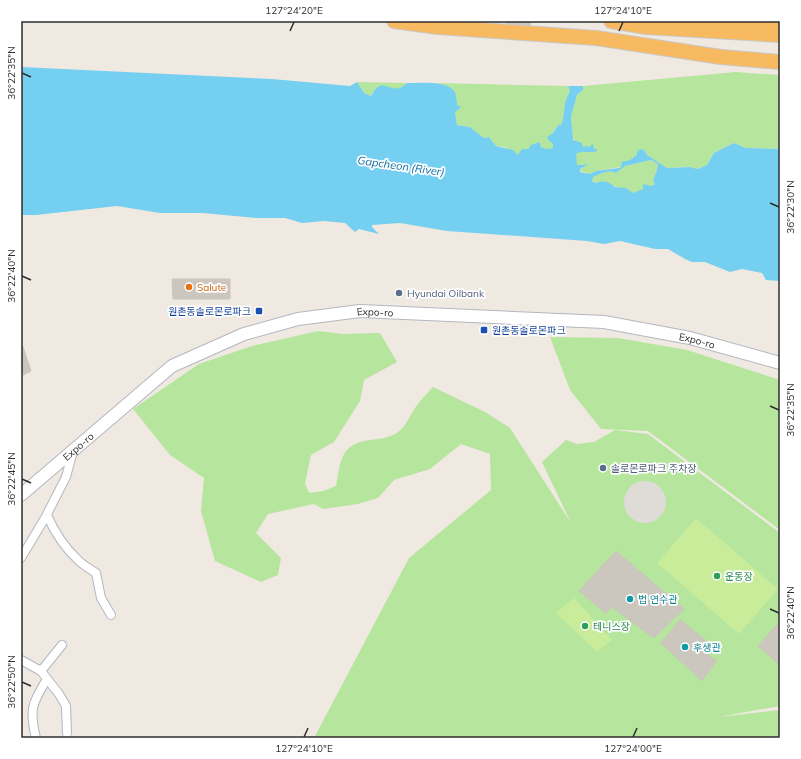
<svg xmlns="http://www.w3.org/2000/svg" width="801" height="759" viewBox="0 0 801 759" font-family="Mulish,'Noto Sans KR',sans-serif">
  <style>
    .green { fill: #b6e59e }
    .pitch { fill: #c9ec9a }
    .plaza { fill: #dfdcd8 }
    .water { fill: #75cff0; fill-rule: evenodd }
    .building { fill: #cbc7bf; stroke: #cbc5ba }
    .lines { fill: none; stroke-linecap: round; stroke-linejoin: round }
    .minor-casing { stroke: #b4b7c1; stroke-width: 10 }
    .secondary-casing { stroke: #b4b7c1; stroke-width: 14 }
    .trunk-casing { stroke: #c9c9c9; stroke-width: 16 }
    .minor { stroke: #fff; stroke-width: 8 }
    .secondary { stroke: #fff; stroke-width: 12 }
    .trunk { stroke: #f8ba60; stroke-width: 14 }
    .ticks { fill: none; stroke: #2e2e2e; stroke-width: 1.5 }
    .food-dot { fill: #e8710a; stroke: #fff; stroke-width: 1.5 }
    .service-dot { fill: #5c6f8a; stroke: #fff; stroke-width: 1.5 }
    .transit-dot { fill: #1a4fb4; stroke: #fff; stroke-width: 1.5 }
    .leisure-dot { fill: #2e9e5b; stroke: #fff; stroke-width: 1.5 }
    .culture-dot { fill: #0f9aa8; stroke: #fff; stroke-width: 1.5 }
    .labels { text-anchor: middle; stroke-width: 3.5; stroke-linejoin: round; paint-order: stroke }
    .food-label { font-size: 10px; fill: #c56008; stroke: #fff; text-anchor: start }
    .service-label { font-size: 10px; fill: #4e5e75; stroke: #fff; text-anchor: start }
    .transit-label { font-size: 10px; fill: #164399; stroke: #fff; text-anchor: end }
    .street-label { font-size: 10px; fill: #2e2e2e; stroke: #fff }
    .leisure-label { font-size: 10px; fill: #27864d; stroke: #fff; text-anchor: start }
    .culture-label { font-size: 10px; fill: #0d838f; stroke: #fff; text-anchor: start }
    .water-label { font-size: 11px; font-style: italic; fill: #0d6fa3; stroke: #fff }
    .neatline { fill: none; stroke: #2e2e2e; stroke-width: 1.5 }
    .ticks-label { font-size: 10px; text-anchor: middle; fill: #2e2e2e }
  </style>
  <rect width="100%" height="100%" fill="#efe9e1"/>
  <path class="green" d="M736 72 780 75V149L746 148 734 143 714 153 707 165 698 169 690 167 667 168 647 155 644 150 630 161H627L621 167 596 171 590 174 580 171 579 170 587 165V164L584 165H577L576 162V154L580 151 597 149H594L591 146C585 149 576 144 573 138L571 117 577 95 583 90V86Z
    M357 82 407 83C398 93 388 89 376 88L371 96 364 93Z
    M437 83 568 86 570 91C562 105 566 112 561 125H558L548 140 553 144V148L546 149 541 147 540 142 520 153 518 155 505 147 496 146 488 136 487 138H484L470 127 457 125 455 112 457 105 455 93 451 88Z
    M651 160 658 164 657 170 653 180 655 184 633 194C621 184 605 187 592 181V177C600 174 609 169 616 173L625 166Z
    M318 331 342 334 380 333 397 362 364 380 360 401 334 442 311 455 305 483 309 493 323 491 336 486C341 461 340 443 371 440 378 439 388 438 395 434 406 428 408 418 415 408 420 400 427 394 433 387L485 412 510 428 571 523 542 462 566 440 577 444 594 442 615 430 648 434 780 533V706L718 717 780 710V738H314L409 558 491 490 490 454 461 444 430 469 394 480 378 498 358 504 323 509 314 504 268 514 256 533 281 558 278 575 261 582 215 561 201 511 204 478 170 455 133 409 199 364 252 346Z
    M550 337 618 338 687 350 780 380V530L648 431 601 429 570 390Z"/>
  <path class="pitch" d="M696 518 778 589 739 634 657 563Z
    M574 598 612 640 597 652 556 613Z"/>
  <path class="plaza" d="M624 502a21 21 0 1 1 42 0a21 21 0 1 1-42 0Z"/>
  <path class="water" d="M21 67 272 79 350 86 357 82 364 93 371 96 376 88 382 85C393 88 398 92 407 83 419 83 448 80 455 92 456 96 457 101 457 105L461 107 455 112 457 125 470 127 484 138H487L488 136 496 146 513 150 518 155 522 149H528L531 145 540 142 541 147 546 149 553 148V144L548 140 547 137 553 133 558 125H561C566 112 562 105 570 91L568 86H583V90L577 95 571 117 573 138V140L582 143 583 147 587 146 589 147 593 144 594 149H597V151C587 154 584 149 576 154L577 165H584L587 163V165L580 169V172L590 174 596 171 619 168 621 167 622 162 630 160 637 155V152L640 149 644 150 647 155 667 168 690 167 698 169 707 165 714 153 734 143 746 148 780 149V281L766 280 762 273 742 269 730 272 705 262H692L685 259 668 249H655L620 241 604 244 587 241 447 231 400 223 372 225V227L379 234 359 229 355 232 345 223 324 221 302 223 285 218H257L203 213H160L117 206 36 215H21ZM651 160 658 164 657 170 653 180 655 184 651 186 643 184V189L633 193 626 188 615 187C610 182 603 180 596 183L592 181 593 177C600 174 609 169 616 173L625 166Z"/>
  <path class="building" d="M506 21H531L530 30 505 29Z
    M172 279H230V299H173Z
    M21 341 31 371 21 376Z
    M616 551 684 609 654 638 612 607 606 613 579 591Z
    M680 620 709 643 702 651 717 661 702 681 661 643Z
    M780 621V665L758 646Z"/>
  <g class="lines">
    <g class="minor-casing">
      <path id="minor" d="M47 515C54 531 65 548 78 560 83 565 90 569 96 573L101 598 111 615
        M21 558 45 518 66 477 73 451
        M21 660 41 671 59 694 66 706 67 733
        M41 671 62 645
        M36 738C29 710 32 703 47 679"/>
    </g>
    <g class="secondary-casing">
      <g id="secondary">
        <path id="s1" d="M21 495 172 366 244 334 298 319 360 311 604 322 690 338 780 363"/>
      </g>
    </g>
    <g class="trunk-casing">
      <path id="trunk" d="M394 21 438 27 596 38 721 57 780 62
        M611 21 646 27 780 35
        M698 21 780 25"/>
    </g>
    <use href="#minor" class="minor"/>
    <use href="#secondary" class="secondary"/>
    <use href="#trunk" class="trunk"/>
  </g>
  <path class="ticks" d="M290 31 294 22M619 31 623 22M22 73 31 77M770 203 779 207M22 276 31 280M770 406 779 410M22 479 31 483M770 609 779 613M22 682 31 686M304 737 308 728M633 737 637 728"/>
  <circle class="food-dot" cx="189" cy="287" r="4"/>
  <g class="service-dot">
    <circle cx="399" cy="293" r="4"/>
    <circle cx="603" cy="468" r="4"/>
  </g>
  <g class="transit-dot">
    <rect x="255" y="307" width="8" height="8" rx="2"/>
    <rect x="480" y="326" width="8" height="8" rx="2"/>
  </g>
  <g class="leisure-dot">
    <circle cx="717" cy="576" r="4"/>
    <circle cx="585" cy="626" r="4"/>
  </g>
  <g class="culture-dot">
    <circle cx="630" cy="599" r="4"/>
    <circle cx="685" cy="647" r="4"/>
  </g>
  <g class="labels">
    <g class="food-label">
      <text x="197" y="291">Salute</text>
    </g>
    <g class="service-label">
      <text x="407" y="297">Hyundai Oilbank</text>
      <text x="611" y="472">솔로몬로파크 주차장</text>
    </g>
    <g class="transit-label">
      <text x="251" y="315">원촌동솔로몬로파크</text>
      <text x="492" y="334" text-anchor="start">원촌동솔로몬파크</text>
    </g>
    <g class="street-label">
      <text dy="4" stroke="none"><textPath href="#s1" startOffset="411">Expo-ro</textPath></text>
      <text dy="4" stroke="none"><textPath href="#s1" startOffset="735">Expo-ro</textPath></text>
      <text dy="4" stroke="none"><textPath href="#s1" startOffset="75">Expo-ro</textPath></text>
    </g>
    <g class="leisure-label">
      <text x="725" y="580">운동장</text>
      <text x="593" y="630">테니스장</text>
    </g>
    <g class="culture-label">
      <text x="638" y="603">법 연수관</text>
      <text x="693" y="651">후생관</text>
    </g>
    <g class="water-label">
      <text transform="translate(401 166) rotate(8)" y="4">Gapcheon (River)</text>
    </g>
  </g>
  <rect width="801" height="759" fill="none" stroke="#ffffff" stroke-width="44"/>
  <rect x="22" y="22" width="757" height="715" class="neatline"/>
  <g class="ticks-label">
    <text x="294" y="14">127°24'20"E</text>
    <text x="623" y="14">127°24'10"E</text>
    <text transform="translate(11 73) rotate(-90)" y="4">36°22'35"N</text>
    <text transform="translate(790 207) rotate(-90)" y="4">36°22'30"N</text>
    <text transform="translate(11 276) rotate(-90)" y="4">36°22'40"N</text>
    <text transform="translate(790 410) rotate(-90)" y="4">36°22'35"N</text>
    <text transform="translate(11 479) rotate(-90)" y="4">36°22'45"N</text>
    <text transform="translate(790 613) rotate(-90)" y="4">36°22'40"N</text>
    <text transform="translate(11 682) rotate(-90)" y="4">36°22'50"N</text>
    <text x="304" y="752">127°24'10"E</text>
    <text x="633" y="752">127°24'00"E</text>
  </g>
</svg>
